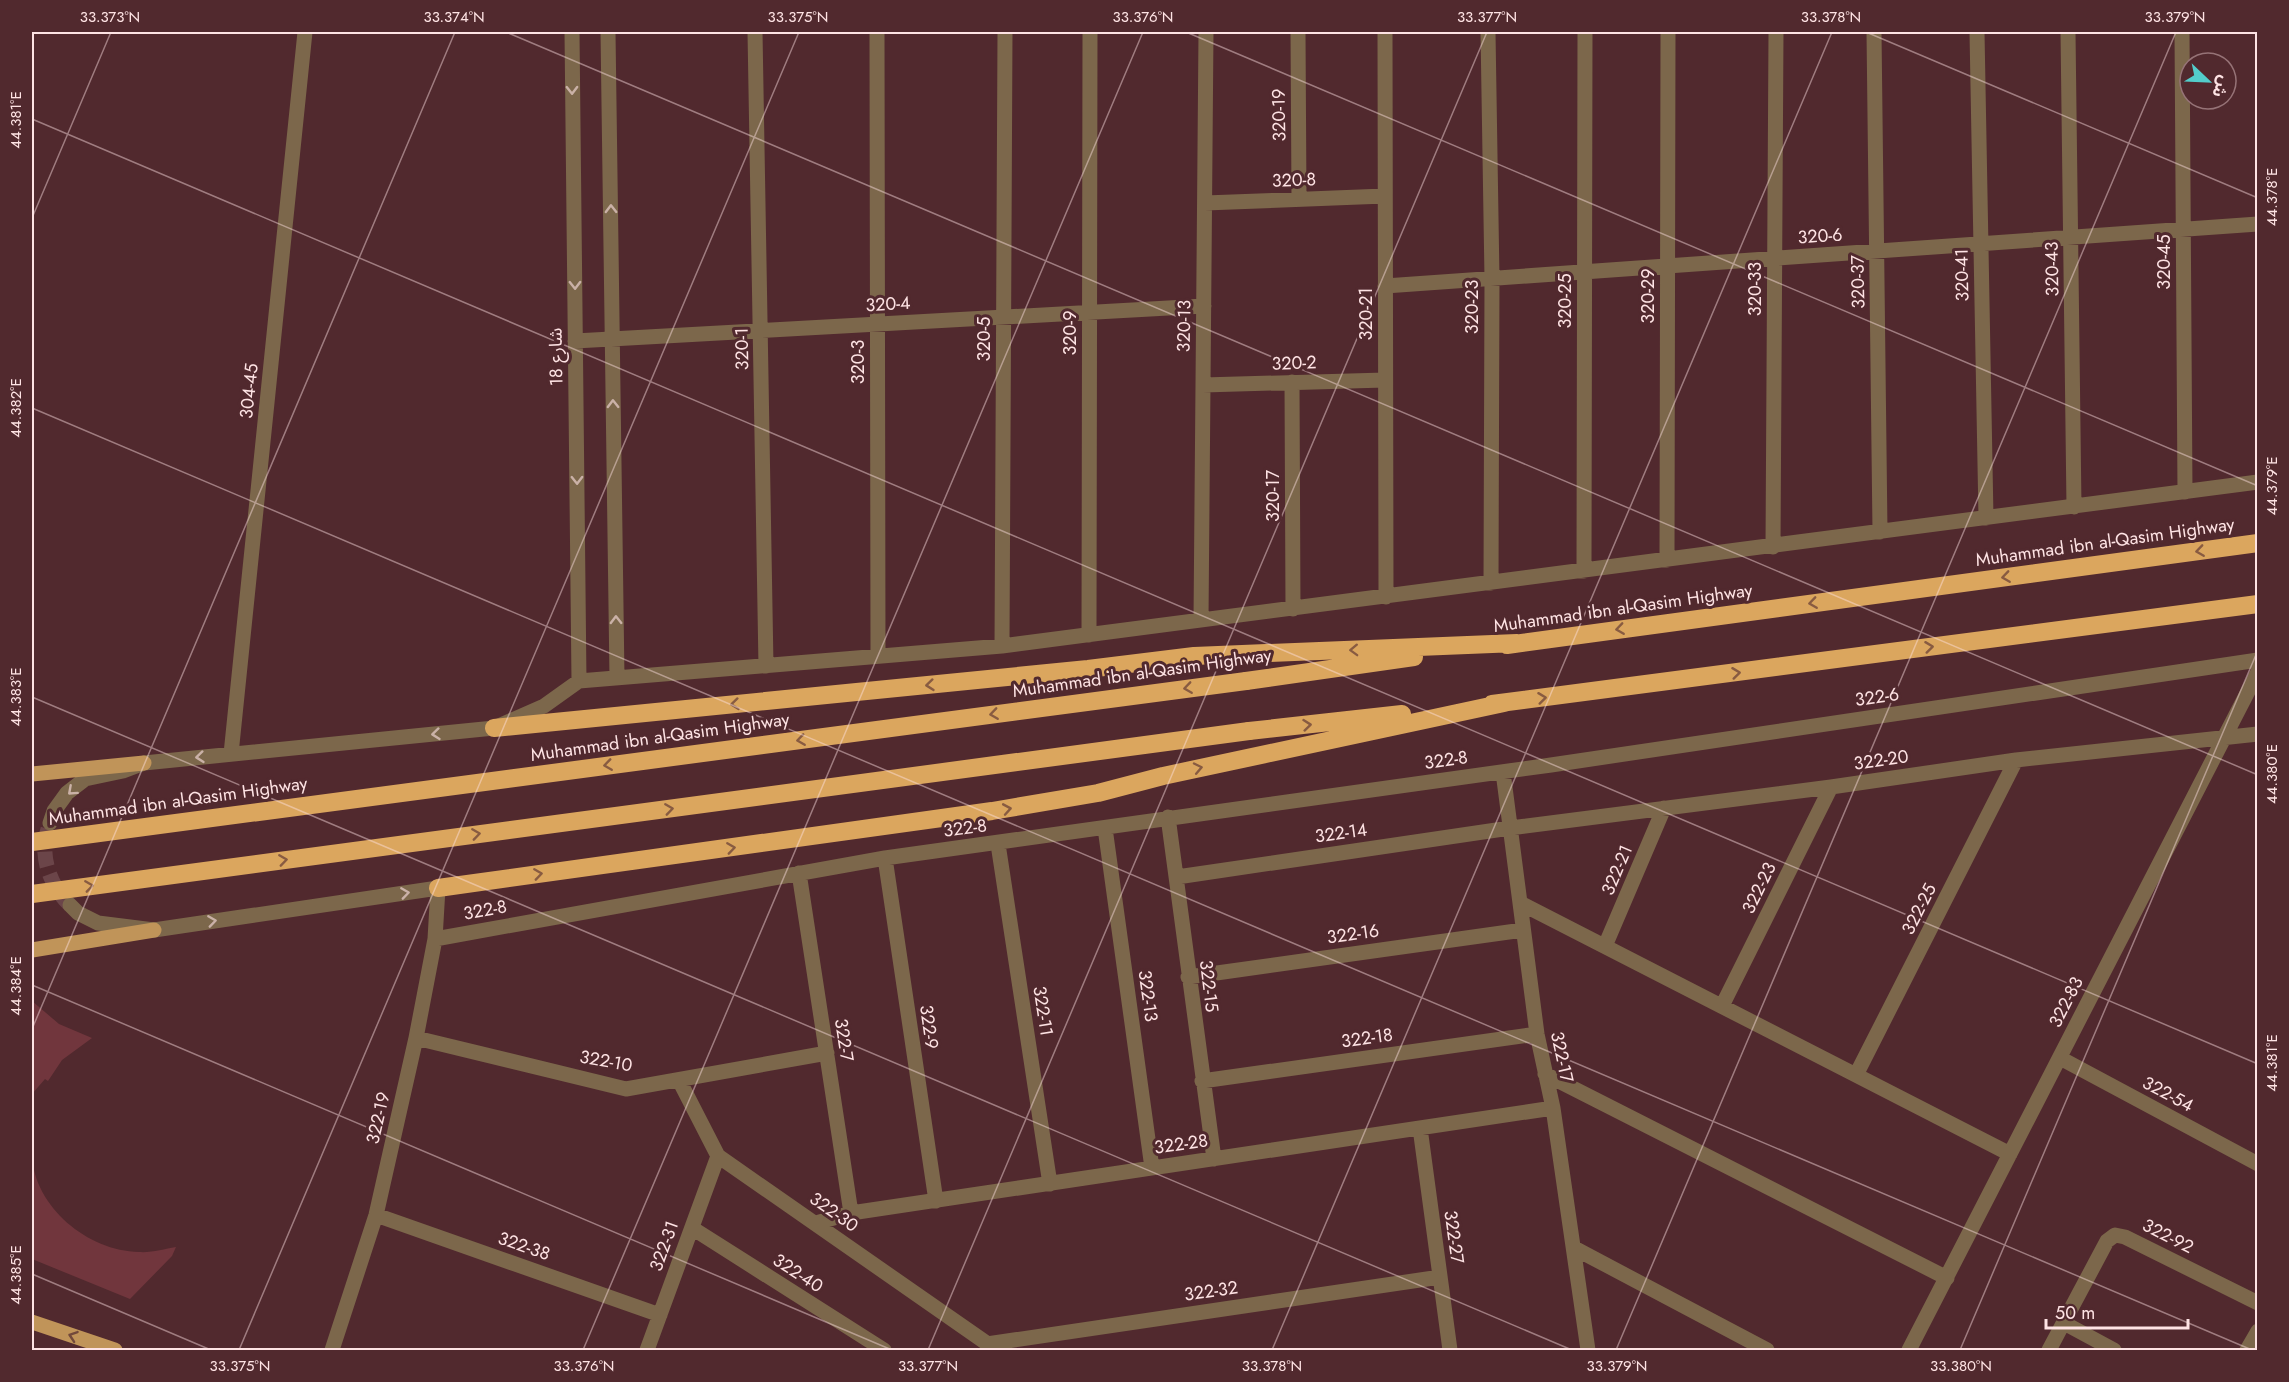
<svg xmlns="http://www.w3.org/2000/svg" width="2289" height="1382" viewBox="0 0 2289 1382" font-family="Jost,'Noto Sans Arabic',sans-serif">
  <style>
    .green { fill: #71363d }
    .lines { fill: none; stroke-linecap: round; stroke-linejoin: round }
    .minor-tunnel { stroke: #6b4549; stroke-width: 15; stroke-dasharray: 15 8; stroke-linecap: butt }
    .minor { stroke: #7c674b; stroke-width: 15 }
    .major { stroke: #c09459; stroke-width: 15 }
    .highway { stroke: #dba65e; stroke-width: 18 }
    .highway-bridge { stroke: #dba65e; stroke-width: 18 }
    .oneway { stroke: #cab1a7 }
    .oneway2 { stroke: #885b41 }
    .oneway3 { stroke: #72493b }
    .ticks { fill: none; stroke: #fee3e4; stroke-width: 1.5; stroke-opacity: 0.45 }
    .labels { text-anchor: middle; stroke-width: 6; stroke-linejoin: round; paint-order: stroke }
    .street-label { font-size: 18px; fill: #fee3e4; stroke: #51292e }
    .neatline { fill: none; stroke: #fee3e4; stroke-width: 2 }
    .ticks-label { font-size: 15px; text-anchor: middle; fill: #fee3e4 }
  </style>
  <rect width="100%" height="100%" fill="#51292e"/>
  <path class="green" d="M32 1001 59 1024 92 1038 62 1060 48 1081 45 1079 32 1094Z
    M32 1155C34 1207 88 1251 139 1252 151 1253 164 1249 176 1247L172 1256 130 1299 32 1259Z"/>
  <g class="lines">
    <path class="minor-tunnel" d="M48 829C39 856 50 886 70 905"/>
    <path class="minor" d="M572 32 579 681
      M608 32 617 678
      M755 32 766 666
      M877 32 878 656
      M1298 32 1299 199
      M1385 32 1386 597
      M1488 32 1492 279 1491 583
      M1874 32 1880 532
      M1977 32 1986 518
      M2068 32 2074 507
      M2182 32 2185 492
      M1205 203 1385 196
      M1385 286 2258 224
      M575 341 1204 306
      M1292 382 1293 609
      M1203 385 1385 380
      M1773 547 1776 32
      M1667 560 1668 32
      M1584 571 1585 32
      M1201 620 1206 32
      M1089 635 1090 32
      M1002 646 1005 32
      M231 754 305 32
      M1503 772 1537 1034 1553 1108 1588 1350
      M1168 817 1214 1159
      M50 823 54 811 67 793 85 779 123 771 144 763 494 728 544 706 579 681 1002 646 2258 482
      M1105 828 1152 1168
      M998 844 1050 1184
      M885 858 936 1201
      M799 873 851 1213
      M1177 877 1510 828 1831 787 2016 760 2258 734
      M1520 903 2010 1154
      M70 905 78 913 98 923 154 930 438 888 435 939 416 1038 376 1215 332 1350
      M435 939 885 858 1551 765 2258 660
      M1605 946 1664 808
      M1188 977 1523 930
      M1722 1006 1831 787
      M416 1038 626 1089 827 1053
      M2060 1058 2258 1164
      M1545 1074 1947 1278
      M1856 1075 2016 760
      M679 1080 718 1156 995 1349
      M1202 1081 1537 1034
      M1420 1128 1450 1350
      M376 1215 660 1315
      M816 1223 851 1213 1553 1108
      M692 1228 884 1350
      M1574 1248 1767 1350
      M2064 1323 2114 1350
      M987 1344 1440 1277
      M647 1350 718 1156
      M1909 1350 2258 672
      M2049 1350 2107 1241 2115 1235 2125 1237 2258 1303
      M2247 1350 2258 1331"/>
    <path class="major" d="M32 774 144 763
      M32 950 154 930
      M32 1322 115 1350"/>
    <path class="highway" d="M1507 645 2258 543
      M1246 681 1414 657
      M1492 704 2258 604
      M494 728 1088 669 1194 656 1517 643
      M1249 731 1402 714
      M438 888 992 811 1098 793 1163 776 1504 703"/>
    <path class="highway-bridge" d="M32 842 1246 681
      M32 894 1249 731"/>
  </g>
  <defs><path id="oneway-chevron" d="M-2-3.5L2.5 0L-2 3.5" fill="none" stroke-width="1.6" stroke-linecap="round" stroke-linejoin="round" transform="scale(1.5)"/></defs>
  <g class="oneway">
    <use href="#oneway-chevron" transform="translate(572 90) rotate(89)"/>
    <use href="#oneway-chevron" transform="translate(611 209) rotate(-91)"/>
    <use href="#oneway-chevron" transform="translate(575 285) rotate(89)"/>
    <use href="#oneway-chevron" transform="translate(613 404) rotate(-91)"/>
    <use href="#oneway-chevron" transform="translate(577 480) rotate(89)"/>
    <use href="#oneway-chevron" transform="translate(616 620) rotate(-91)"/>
    <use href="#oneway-chevron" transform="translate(436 734) rotate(174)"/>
    <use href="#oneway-chevron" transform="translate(200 757) rotate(174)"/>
    <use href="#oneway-chevron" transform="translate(72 791) rotate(138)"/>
    <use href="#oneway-chevron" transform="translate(405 893) rotate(-8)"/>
    <use href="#oneway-chevron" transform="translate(212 921) rotate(-8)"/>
  </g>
  <g class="oneway2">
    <use href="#oneway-chevron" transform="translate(2200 551) rotate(172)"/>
    <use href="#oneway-chevron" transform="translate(2006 577) rotate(172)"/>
    <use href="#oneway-chevron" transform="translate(1813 603) rotate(172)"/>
    <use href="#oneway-chevron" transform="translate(1620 629) rotate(172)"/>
    <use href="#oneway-chevron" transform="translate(1929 647) rotate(-7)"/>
    <use href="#oneway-chevron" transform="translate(1354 650) rotate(178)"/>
    <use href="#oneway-chevron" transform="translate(1736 673) rotate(-7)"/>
    <use href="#oneway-chevron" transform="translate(930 685) rotate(174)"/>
    <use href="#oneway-chevron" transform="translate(1188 688) rotate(172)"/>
    <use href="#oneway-chevron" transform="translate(1542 698) rotate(-7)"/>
    <use href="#oneway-chevron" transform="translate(735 704) rotate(174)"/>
    <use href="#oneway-chevron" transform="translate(994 714) rotate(172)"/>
    <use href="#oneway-chevron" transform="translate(1307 725) rotate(-6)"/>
    <use href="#oneway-chevron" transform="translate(801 740) rotate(172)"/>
    <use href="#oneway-chevron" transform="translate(608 765) rotate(172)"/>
    <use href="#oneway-chevron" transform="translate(1198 768) rotate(-12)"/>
    <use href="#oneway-chevron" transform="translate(669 809) rotate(-8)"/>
    <use href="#oneway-chevron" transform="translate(1007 809) rotate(-10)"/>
    <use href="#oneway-chevron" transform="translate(476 834) rotate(-8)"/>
    <use href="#oneway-chevron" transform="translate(731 848) rotate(-8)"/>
    <use href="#oneway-chevron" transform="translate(283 860) rotate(-8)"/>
    <use href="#oneway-chevron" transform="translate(538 874) rotate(-8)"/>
    <use href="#oneway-chevron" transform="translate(89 886) rotate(-8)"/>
  </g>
  <use class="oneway3" href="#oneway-chevron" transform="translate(73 1336) rotate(-161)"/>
  <path class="ticks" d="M506 32 2258 775M1186 32 2258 486M1866 32 2258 198M32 119 2258 1064M32 218 111 32M32 408 2252 1350M32 697 1572 1350M32 985 892 1350M32 1029 455 32M32 1274 211 1350M239 1350 799 32M583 1350 1143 32M928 1350 1487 32M1272 1350 1832 32M1616 1350 2176 32M1960 1350 2258 650"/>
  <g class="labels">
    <g class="street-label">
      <text transform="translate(1279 115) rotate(-91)" y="6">320-19</text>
      <text transform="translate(1294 180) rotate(-2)" y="6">320-8</text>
      <text transform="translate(1820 236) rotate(-4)" y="6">320-6</text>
      <text transform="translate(2164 262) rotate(-90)" y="6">320-45</text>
      <text transform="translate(2052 269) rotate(-91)" y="6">320-43</text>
      <text transform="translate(1962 275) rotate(-91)" y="6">320-41</text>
      <text transform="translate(1858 282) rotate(-91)" y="6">320-37</text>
      <text transform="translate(1755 289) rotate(-90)" y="6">320-33</text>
      <text transform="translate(1648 296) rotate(-90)" y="6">320-29</text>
      <text transform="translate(1565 301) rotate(-90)" y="6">320-25</text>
      <text transform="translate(888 304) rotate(-3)" y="6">320-4</text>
      <text transform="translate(1472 307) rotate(-90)" y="6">320-23</text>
      <text transform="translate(1366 314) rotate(-90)" y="6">320-21</text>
      <text transform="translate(1184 326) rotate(-89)" y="6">320-13</text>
      <text transform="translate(1070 333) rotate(-90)" y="6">320-9</text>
      <text transform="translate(984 339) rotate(-90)" y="6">320-5</text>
      <text transform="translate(742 349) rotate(-91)" y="6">320-1</text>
      <text transform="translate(556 357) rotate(-91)" y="6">شارع 18</text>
      <text transform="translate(858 362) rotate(-90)" y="6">320-3</text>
      <text transform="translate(1294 363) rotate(-2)" y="6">320-2</text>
      <text transform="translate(249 391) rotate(-84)" y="6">304-45</text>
      <text transform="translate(1273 496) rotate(-90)" y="6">320-17</text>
      <text transform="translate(2105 542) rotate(-8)" y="6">Muhammad ibn al-Qasim Highway</text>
      <text transform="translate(1623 608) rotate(-8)" y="6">Muhammad ibn al-Qasim Highway</text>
      <text transform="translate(1142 673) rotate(-8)" y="6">Muhammad ibn al-Qasim Highway</text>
      <text transform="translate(1877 697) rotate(-8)" y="6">322-6</text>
      <text transform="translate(660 737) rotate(-8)" y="6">Muhammad ibn al-Qasim Highway</text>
      <text transform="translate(1446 760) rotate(-8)" y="6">322-8</text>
      <text transform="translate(1881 760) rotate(-8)" y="6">322-20</text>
      <text transform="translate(178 801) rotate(-8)" y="6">Muhammad ibn al-Qasim Highway</text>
      <text transform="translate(965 828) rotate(-7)" y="6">322-8</text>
      <text transform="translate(1341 833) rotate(-8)" y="6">322-14</text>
      <text transform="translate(1617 870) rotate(-67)" y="6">322-21</text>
      <text transform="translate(1759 888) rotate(-64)" y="6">322-23</text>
      <text transform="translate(1919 909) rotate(-63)" y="6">322-25</text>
      <text transform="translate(485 910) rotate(-10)" y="6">322-8</text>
      <text transform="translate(1353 934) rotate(-8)" y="6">322-16</text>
      <text transform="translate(1209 986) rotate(83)" y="6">322-15</text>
      <text transform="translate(1148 996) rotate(82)" y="6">322-13</text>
      <text transform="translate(2066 1002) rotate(-63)" y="6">322-83</text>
      <text transform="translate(1043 1011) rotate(81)" y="6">322-11</text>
      <text transform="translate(929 1027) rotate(82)" y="6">322-9</text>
      <text transform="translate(1367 1038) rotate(-8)" y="6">322-18</text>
      <text transform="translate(844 1040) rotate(81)" y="6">322-7</text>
      <text transform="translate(1562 1057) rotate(78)" y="6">322-17</text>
      <text transform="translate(606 1061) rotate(10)" y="6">322-10</text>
      <text transform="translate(2168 1094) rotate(28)" y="6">322-54</text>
      <text transform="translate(378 1118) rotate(-77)" y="6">322-19</text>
      <text transform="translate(1181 1144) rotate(-8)" y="6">322-28</text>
      <text transform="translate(834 1212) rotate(35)" y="6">322-30</text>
      <text transform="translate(2168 1236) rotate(27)" y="6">322-92</text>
      <text transform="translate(1454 1237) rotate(82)" y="6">322-27</text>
      <text transform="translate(524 1246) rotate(19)" y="6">322-38</text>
      <text transform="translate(664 1246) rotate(-70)" y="6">322-31</text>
      <text transform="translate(798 1273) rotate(33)" y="6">322-40</text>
      <text transform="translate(1211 1291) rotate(-8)" y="6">322-32</text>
    </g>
  </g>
  <rect width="2289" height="1382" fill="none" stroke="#51292e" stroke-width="66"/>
  <g transform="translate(2208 81) rotate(113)"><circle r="28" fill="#51292e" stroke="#967377" stroke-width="1.5"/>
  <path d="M0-4.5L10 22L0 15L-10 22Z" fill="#53cdcb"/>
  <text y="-9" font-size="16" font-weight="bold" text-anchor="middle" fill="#fee3e4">ش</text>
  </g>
  <path d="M2046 1319v9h142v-9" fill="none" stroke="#fee3e4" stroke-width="3"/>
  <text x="2055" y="1319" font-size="18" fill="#fee3e4" stroke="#51292e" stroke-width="4.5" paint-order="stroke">50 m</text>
  <rect x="33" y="33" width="2223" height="1316" class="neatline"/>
  <g class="ticks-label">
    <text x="110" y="22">33.373°N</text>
    <text x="454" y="22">33.374°N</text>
    <text x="798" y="22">33.375°N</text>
    <text x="1143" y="22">33.376°N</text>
    <text x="1487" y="22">33.377°N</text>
    <text x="1831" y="22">33.378°N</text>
    <text x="2175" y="22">33.379°N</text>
    <text transform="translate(16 120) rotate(-90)" y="5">44.381°E</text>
    <text transform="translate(2272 197) rotate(-90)" y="5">44.378°E</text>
    <text transform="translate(16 408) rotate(-90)" y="5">44.382°E</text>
    <text transform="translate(2272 486) rotate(-90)" y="5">44.379°E</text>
    <text transform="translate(16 697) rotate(-90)" y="5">44.383°E</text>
    <text transform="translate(2272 774) rotate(-90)" y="5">44.380°E</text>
    <text transform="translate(16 986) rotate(-90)" y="5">44.384°E</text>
    <text transform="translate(2272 1063) rotate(-90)" y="5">44.381°E</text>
    <text transform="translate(16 1275) rotate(-90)" y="5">44.385°E</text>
    <text x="240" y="1371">33.375°N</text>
    <text x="584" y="1371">33.376°N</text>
    <text x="928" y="1371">33.377°N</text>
    <text x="1272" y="1371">33.378°N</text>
    <text x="1617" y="1371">33.379°N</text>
    <text x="1961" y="1371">33.380°N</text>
  </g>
</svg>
